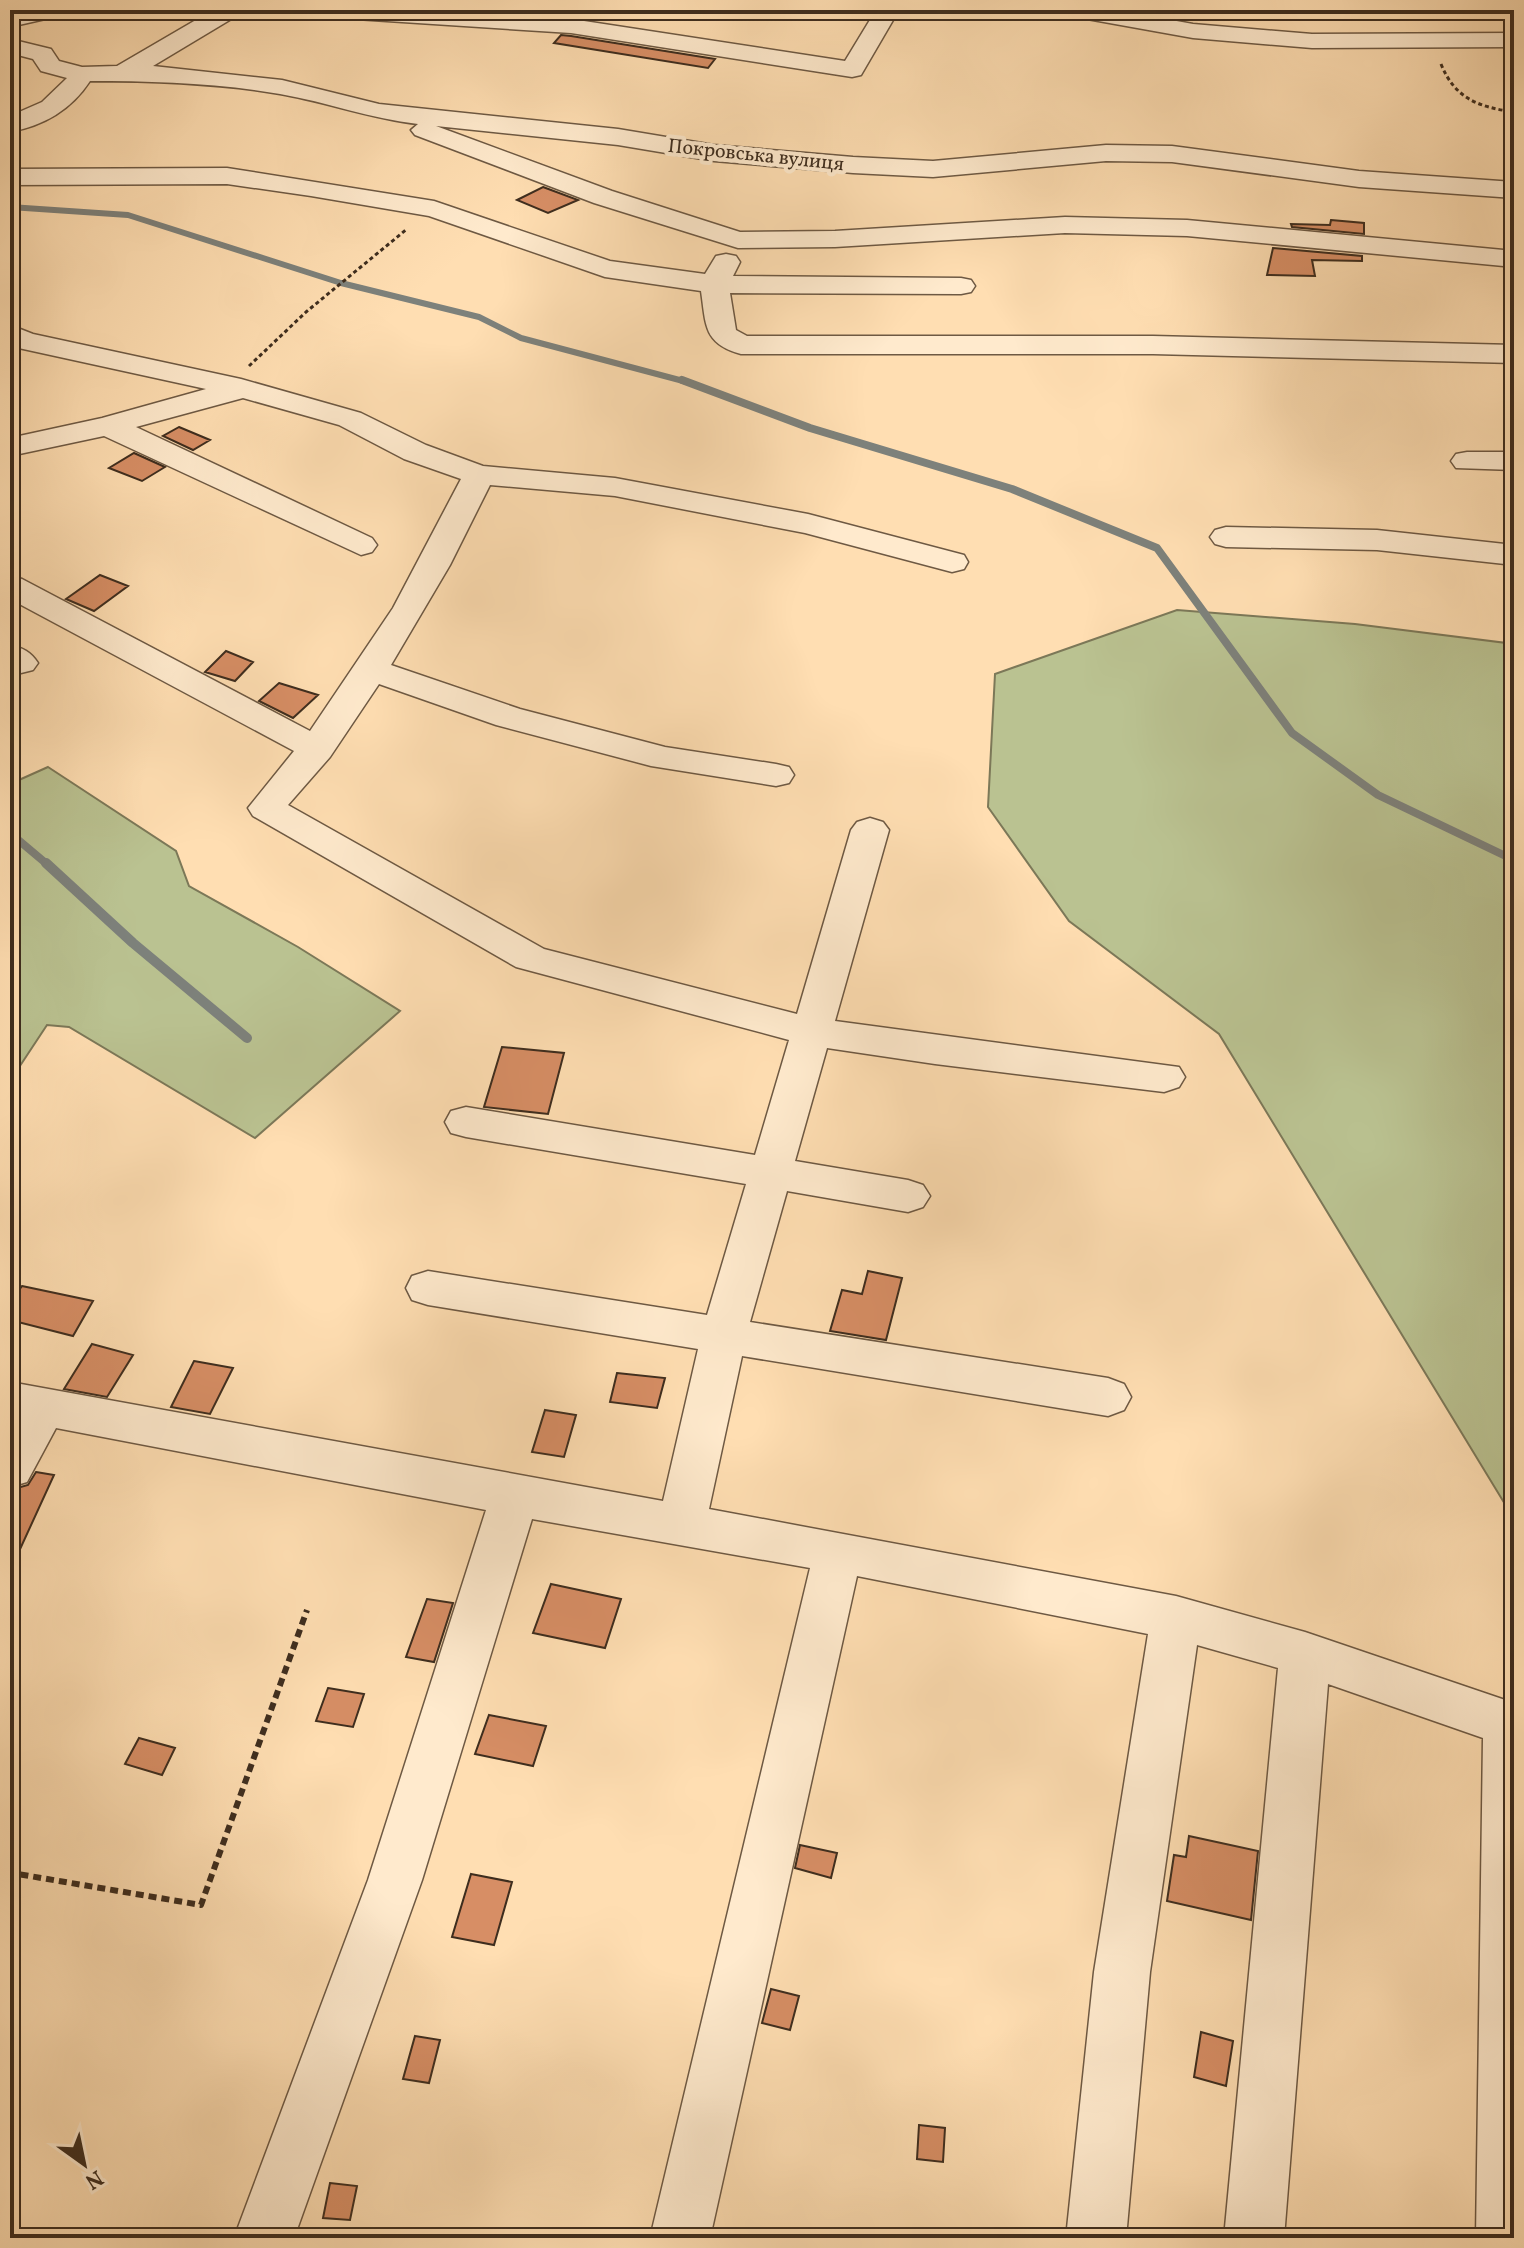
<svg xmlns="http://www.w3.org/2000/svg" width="1524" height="2248" viewBox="0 0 1524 2248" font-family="Vollkorn,serif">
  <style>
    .green { fill: #bac291; stroke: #7c7858; stroke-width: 2 }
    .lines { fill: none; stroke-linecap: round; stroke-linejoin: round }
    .stream-far2 { stroke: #7d817b; stroke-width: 6 }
    .stream-far1 { stroke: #7d817b; stroke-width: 8 }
    .stream { stroke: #7d817b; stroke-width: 10 }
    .building { fill: #d78e65; stroke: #3e2d1e; stroke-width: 2 }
    .minor-casing { stroke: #6e5943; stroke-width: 3 }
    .path-far1 { stroke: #3e2d1e; stroke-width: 3; stroke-dasharray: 4 3; stroke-linecap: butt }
    .path { stroke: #3e2d1e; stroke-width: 6; stroke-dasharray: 8 5; stroke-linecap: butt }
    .minor { fill: #ffeacd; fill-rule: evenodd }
    .labels { text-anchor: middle; stroke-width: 8; stroke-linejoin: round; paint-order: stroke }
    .far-street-label { font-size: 20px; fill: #3e2d1e; stroke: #ffeacd }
  </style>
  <rect width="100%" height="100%" fill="#ffdeb2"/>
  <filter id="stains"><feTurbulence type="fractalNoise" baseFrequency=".0025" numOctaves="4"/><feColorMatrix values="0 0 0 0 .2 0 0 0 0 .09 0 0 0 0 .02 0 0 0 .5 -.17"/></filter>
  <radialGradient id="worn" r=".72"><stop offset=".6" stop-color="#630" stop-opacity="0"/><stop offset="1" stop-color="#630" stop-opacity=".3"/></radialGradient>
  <path class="green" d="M1177 610 1355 624 1514 644V1519L1219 1034 1069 921 988 807 995 674Z
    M48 767 176 851 189 886 298 947 400 1011 255 1138 69 1027 47 1025 10 1081V784Z"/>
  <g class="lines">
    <path class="stream-far2" d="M10 207 128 215 341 283 479 317 521 338 687 382"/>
    <path class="stream-far1" d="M682 380 810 428 1012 489 1157 548 1292 733 1378 795 1514 860
      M10 833 48 865"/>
    <path class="stream" d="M46 863 133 943 247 1038"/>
  </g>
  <path class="building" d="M561 35 571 36 715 59 708 68 554 43Z
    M543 187 578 200 548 213 517 200Z
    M1331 220 1364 223V234L1292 227 1291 224 1330 225Z
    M1273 248 1362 256V261L1312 260 1315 276 1267 275Z
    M179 427 210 440 193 450 163 436Z
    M134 453 165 467 142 481 109 468Z
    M100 575 128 586 94 611 66 599Z
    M226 651 253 662 235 681 205 672Z
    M279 683 318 695 293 718 259 701Z
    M502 1047 564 1053 548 1114 484 1107Z
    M868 1271 902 1278 886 1340 830 1331 842 1290 862 1294Z
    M22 1286 93 1301 73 1336 10 1320V1303Z
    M92 1344 133 1355 107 1397 64 1389Z
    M194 1361 233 1368 210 1414 171 1407Z
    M617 1373 665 1378 657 1408 610 1402Z
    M545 1410 576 1415 564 1457 532 1452Z
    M36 1472 54 1475 10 1571V1490L28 1485Z
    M551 1584 621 1599 605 1648 533 1633Z
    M427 1599 453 1603 434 1662 406 1657Z
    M328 1688 364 1694 353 1727 316 1721Z
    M489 1715 546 1726 533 1766 475 1754Z
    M139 1738 175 1748 162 1775 125 1764Z
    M1189 1836 1258 1851 1251 1920 1167 1901 1174 1855 1186 1857Z
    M800 1845 837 1853 831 1878 795 1868Z
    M471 1874 512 1882 494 1945 452 1937Z
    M771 1989 799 1996 790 2030 762 2023Z
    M1201 2032 1233 2041 1226 2086 1194 2077Z
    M415 2036 440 2040 429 2083 403 2079Z
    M919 2125 945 2128 943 2162 917 2159Z
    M330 2183 357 2186 350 2220 323 2218Z"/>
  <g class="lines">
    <g class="minor-casing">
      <path id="minor" d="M23 10H67L63 15 10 27V13Z
        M213 10H242L238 15 153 66 282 80 379 104 618 129 714 145 853 157 933 161 1106 145 1172 146 1359 171 1514 182V198L1359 187 1172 162 1106 161 933 177 853 173 714 161 618 145 436 126 612 191 740 232 835 231 1065 217 1187 220 1514 251V267L1187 236 1065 233 835 247 738 248 594 203 415 135 411 130 418 124C371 119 327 102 280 94 217 83 153 81 90 81 71 110 43 126 10 132V116L42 102 67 78 41 71 33 59 10 53V39L51 49 59 61 82 67 117 66Z
        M313 10H435L571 19 845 61 876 10H892L896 15 861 75 852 77 571 33 325 17 317 15Z
        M1064 10H1116L1193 24 1312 34 1514 33V47L1312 48 1193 38 1076 17 1068 15Z
        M227 168 434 201 610 261 705 274 716 256 726 254 736 256 740 262 733 276 961 278 971 280 975 286 971 292 961 294 730 293 736 330 747 336H1153L1514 345V363L1153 354H741C703 344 706 324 701 291L605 277 429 216 311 196 227 184 10 185V169Z
        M10 325 33 334 241 379 361 413 426 445 483 466 615 478 808 514 964 555 968 562 964 569 952 572 805 533 615 496 490 485 450 565 391 665 520 709 665 747 776 764 789 767 794 775 789 783 776 786 651 766 496 725 379 684 330 757 288 805 544 949 797 1014 851 830 857 822 870 818 883 822 889 830 835 1021 1179 1067 1185 1077 1179 1087 1164 1092 935 1064 827 1048 795 1161 908 1180 923 1185 930 1196 923 1207 908 1212 787 1191 750 1322 1108 1378 1124 1384 1131 1397 1124 1410 1108 1416 742 1356 709 1509 1176 1596 1305 1632 1514 1703V2238H1476L1483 1738 1328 1684 1284 2238H1224L1278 1668 1197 1645 1150 1972 1126 2238H1066L1094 1972 1148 1634 857 1576 710 2238H650L810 1568 532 1519 422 1880 294 2238H234L368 1880 486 1510 56 1428 27 1482 10 1487V1425L13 1420H10V1382L663 1501 698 1349 428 1305 412 1300 406 1288 412 1276 428 1271 707 1315 746 1184 466 1137 451 1133 445 1122 451 1111 466 1107 755 1155 789 1040 516 967 253 816 248 808 294 751 10 599V576L22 579 310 731 393 608 461 479 404 459 339 425 243 398 136 427 372 538 377 545 372 552 361 555 104 436 10 456V438L102 418 206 389 14 347 10 345Z
        M1467 452H1514V470L1456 468 1451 461 1456 454Z
        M1226 527 1377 530 1514 545V565L1377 550 1226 547 1215 544 1210 537 1215 530Z
        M10 645C23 648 31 652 38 663L33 670 21 673 10 671Z"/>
    </g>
    <path class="path-far1" d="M1441 64C1455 99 1479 107 1514 112
      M249 366 306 312 407 229"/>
    <path class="path" d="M10 1877 12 1873 201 1905 307 1610"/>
    <use href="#minor" class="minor"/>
  </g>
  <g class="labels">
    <g class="far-street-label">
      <text transform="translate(756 154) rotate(6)" y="7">Покровська вулиця</text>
    </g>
  </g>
  <rect width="1524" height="2248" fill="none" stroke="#ffdeb2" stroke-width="40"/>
  <rect x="12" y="12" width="1500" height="2224" fill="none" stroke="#3e2d1e" stroke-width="4"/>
  <rect x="20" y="20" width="1484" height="2208" fill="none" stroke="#3e2d1e" stroke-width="2"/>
  <g transform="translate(84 2164) rotate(147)" stroke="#ffeacd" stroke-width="6" paint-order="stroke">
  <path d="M0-6L14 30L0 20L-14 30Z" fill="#3e2d1e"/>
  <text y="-12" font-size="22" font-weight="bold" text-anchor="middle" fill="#3e2d1e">N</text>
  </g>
  <rect width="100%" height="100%" filter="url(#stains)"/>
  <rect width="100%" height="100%" fill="url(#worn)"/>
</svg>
